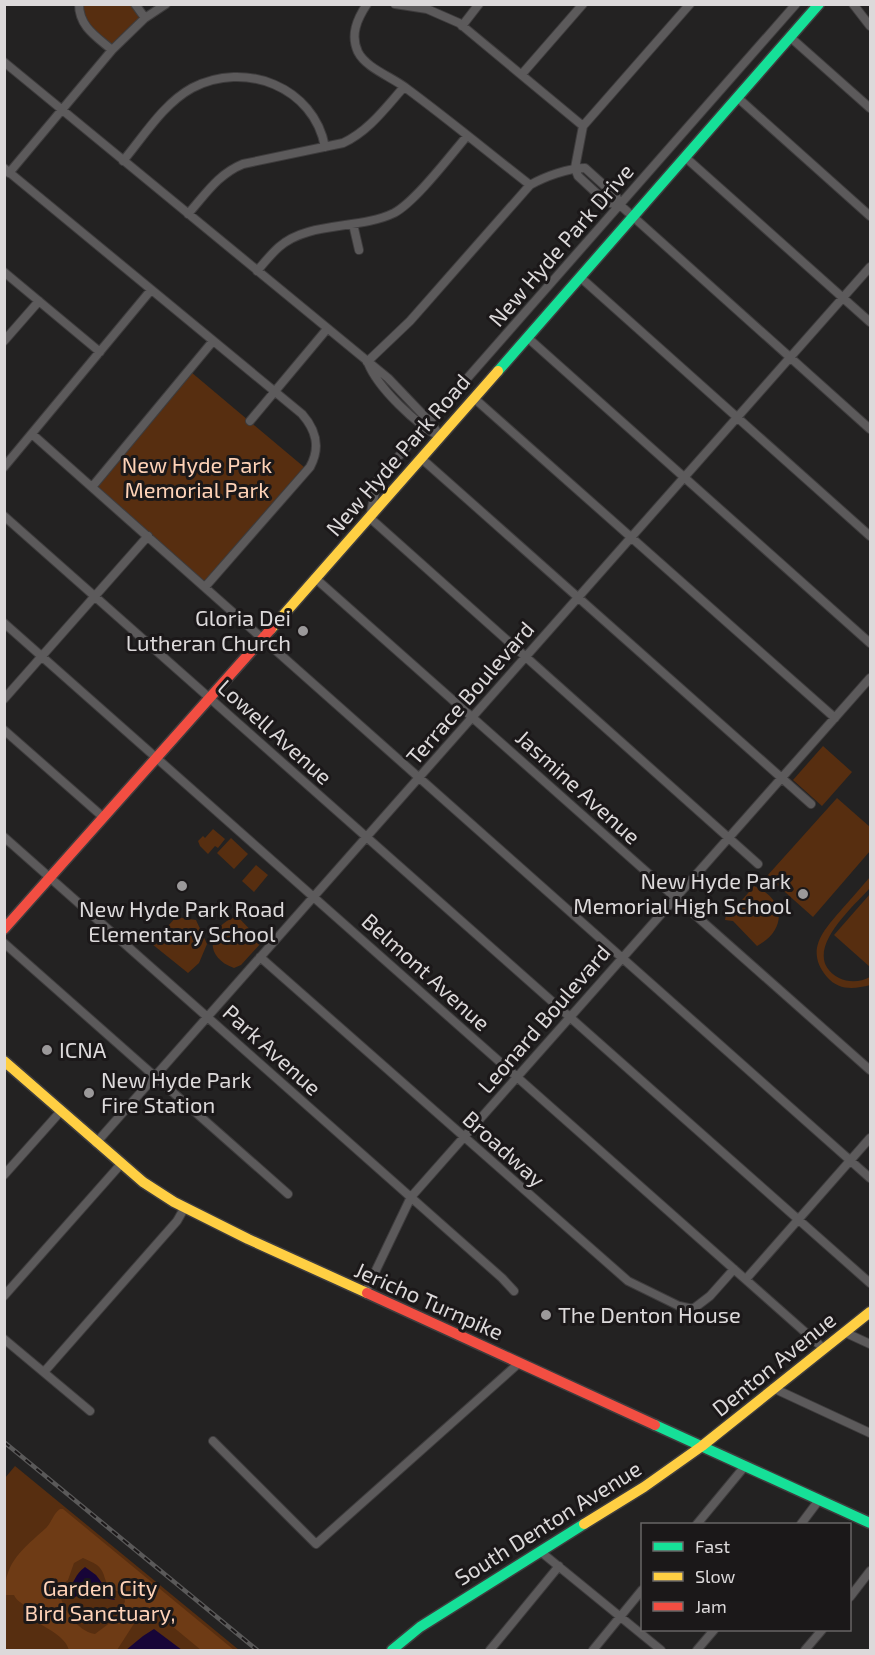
<svg xmlns="http://www.w3.org/2000/svg" width="875" height="1655" viewBox="0 0 875 1655" font-family="'Exo 2',sans-serif">
  <style>
    .green { fill: #572e10 }
    .forest { fill: #6e3b15; fill-rule: evenodd }
    .water { fill: #170538 }
    .lines { fill: none; stroke-linecap: round; stroke-linejoin: round }
    .street-casing { stroke: #3e3c3d; stroke-width: 10 }
    .fast-casing { stroke: #3e3c3d; stroke-width: 13 }
    .slow-casing { stroke: #3e3c3d; stroke-width: 13 }
    .jam-casing { stroke: #3e3c3d; stroke-width: 13 }
    .street { stroke: #5c5a5b; stroke-width: 8 }
    .fast { stroke: #16e098; stroke-width: 10 }
    .slow { stroke: #ffcf43; stroke-width: 10 }
    .jam { stroke: #f24e42; stroke-width: 10 }
    .rail-casing { stroke: #5a5959; stroke-width: 4.5 }
    .rail { stroke: #1b1819; stroke-width: 2; stroke-dasharray: 7; stroke-linecap: butt }
    .poi-dot { fill: #9b999a; stroke: #1b1819; stroke-width: 2 }
    .labels { text-anchor: middle; stroke-width: 6; stroke-linejoin: round; paint-order: stroke }
    .street-label { font-size: 22px; fill: #dcd9da; stroke: #1b1819 }
    .park-label { font-size: 22px; fill: #fed2b7; stroke: #1b1819 }
    .poi-label { font-size: 22px; fill: #dcd9da; stroke: #1b1819; text-anchor: start }
  </style>
  <rect width="100%" height="100%" fill="#232222"/>
  <path class="green" d="M132 4 142 18 112 47C99 36 81 23 82 5Z
    M191 372 304 467 204 582 95 486Z
    M823 746 852 772 822 806 793 780Z
    M837 798 870 827V851L813 917 767 876Z
    M213 829 225 839 218 848 215 846 208 854 200 846 198 841 203 836 205 838Z
    M231 838 248 854 234 869 217 853Z
    M256 865 268 875 254 892 242 881Z
    M870 877V888C853 907 797 955 839 978 849 983 861 982 870 977V985C855 989 839 991 827 977 804 950 824 930 842 909 852 898 861 887 870 877Z
    M754 886C785 899 788 929 757 946L733 921 725 920 726 915 731 913Z
    M870 894V967L834 935Z
    M237 916 262 942 241 965 234 968C203 957 207 927 237 916Z
    M176 917 196 920 207 944 199 963 188 973 152 944Z
    M15 1466 239 1650H5V1478Z"/>
  <path class="forest" d="M60 1509H63L234 1650H201L155 1612 147 1611 137 1619 117 1650H69C65 1636 47 1629 36 1621 30 1617 29 1610 24 1605 19 1601 17 1601 14 1595H5C4 1562 23 1549 46 1528 52 1522 53 1514 60 1509ZM83 1558C87 1560 93 1562 97 1565 110 1576 98 1585 124 1594L125 1602 111 1622 95 1634C76 1631 62 1607 58 1589L68 1580 74 1563Z"/>
  <path class="water" d="M85 1567 96 1575 115 1600C96 1598 94 1586 75 1597L67 1591C75 1582 75 1574 85 1567Z
    M154 1629 182 1650H126L143 1636Z"/>
  <g class="lines">
    <g class="street-casing">
      <path id="street" d="M79 4C79 27 97 37 112 50
        M135 4 145 18
        M367 4C357 19 350 35 358 52 366 68 392 77 406 88 448 119 489 153 530 185
        M853 4 870 26
        M462 26 479 4
        M790 37 870 108
        M4 62 388 378 430 422 441 437
        M522 74 583 4
        M738 98 870 216
        M583 126 690 4
        M685 157 870 322
        M123 161C144 136 163 104 192 88 245 60 314 87 325 147
        M4 168 302 414C316 430 321 447 310 467L205 587
        M9 173 112 50 145 18 166 4
        M620 205 870 429
        M188 214C205 195 218 174 243 164L343 143C369 131 386 107 404 87
        M353 224 359 250
        M257 271C264 263 271 254 279 247 308 221 359 230 394 213 415 202 450 156 467 136
        M4 272 100 352
        M580 277 870 536
        M528 338 870 643
        M4 341 39 301
        M367 362 410 321 530 185C544 177 568 168 585 168L616 196 620 205 606 202 578 176 575 168 583 126 459 23 427 9 395 4
        M368 363C378 388 416 424 440 437
        M475 399 835 718
        M250 421 327 329
        M32 434 870 1178
        M422 459 811 804
        M4 467 151 290
        M92 487 213 341
        M4 516 870 1283
        M315 578 870 1070
        M4 623 823 1348
        M4 699 148 536
        M4 730 103 817
        M4 837 502 1278 514 1291
        M758 864 370 518 377 481 796 4
        M4 943 288 1194
        M260 957 628 1281 679 1306 693 1309 710 1296 734 1269
        M96 1143 870 267
        M4 1175 61 1111
        M746 1279 870 1138
        M365 1293 411 1197 870 678
        M4 1296 121 1164
        M844 1332 870 1344
        M4 1339 90 1411
        M44 1372 177 1221 185 1207
        M773 1388 870 1433
        M213 1441 316 1544 519 1363
        M697 1524 745 1466
        M801 1524 819 1500
        M541 1552 661 1650
        M850 1597 870 1571
        M490 1650 559 1566
        M593 1650 642 1590
        M697 1650 714 1630
        M805 1650 822 1630"/>
    </g>
    <g class="fast-casing">
      <path id="fast" d="M498 371 819 4
        M655 1425 870 1523
        M392 1650 420 1627 584 1524"/>
    </g>
    <g class="slow-casing">
      <path id="slow" d="M271 629 498 371
        M4 1061 143 1182 174 1202 248 1239 367 1293
        M584 1524 644 1487 702 1446 870 1312"/>
    </g>
    <g class="jam-casing">
      <path id="jam" d="M4 929 271 629
        M367 1293 655 1425"/>
    </g>
    <use href="#street" class="street"/>
    <use href="#fast" class="fast"/>
    <use href="#slow" class="slow"/>
    <use href="#jam" class="jam"/>
    <g class="rail-casing">
      <path id="rail" d="M4 1442 257 1650"/>
    </g>
    <use href="#rail" class="rail"/>
  </g>
  <g class="poi-dot">
    <circle cx="303" cy="631" r="6"/>
    <circle cx="182" cy="886" r="6"/>
    <circle cx="803" cy="894" r="6"/>
    <circle cx="47" cy="1050" r="6"/>
    <circle cx="89" cy="1093" r="6"/>
    <circle cx="546" cy="1315" r="6"/>
  </g>
  <g class="labels">
    <g class="street-label">
      <text transform="translate(561 245) rotate(-49)" y="8">New Hyde Park Drive</text>
      <text transform="translate(398 455) rotate(-49)" y="8">New Hyde Park Road</text>
      <text transform="translate(470 693) rotate(-49)" y="8">Terrace Boulevard</text>
      <text transform="translate(275 732) rotate(42)" y="8">Lowell Avenue</text>
      <text transform="translate(578 787) rotate(42)" y="8">Jasmine Avenue</text>
      <text transform="translate(426 972) rotate(42)" y="8">Belmont Avenue</text>
      <text transform="translate(544 1019) rotate(-49)" y="8">Leonard Boulevard</text>
      <text transform="translate(272 1050) rotate(42)" y="8">Park Avenue</text>
      <text transform="translate(504 1149) rotate(42)" y="8">Broadway</text>
      <text transform="translate(429 1301) rotate(24)" y="8">Jericho Turnpike</text>
      <text transform="translate(774 1364) rotate(-39)" y="8">Denton Avenue</text>
      <text transform="translate(548 1523) rotate(-32)" y="8">South Denton Avenue</text>
    </g>
    <g class="park-label">
      <text x="197" y="473">New Hyde Park<tspan x="197" dy="25">Memorial Park</tspan></text>
      <text x="100" y="1596">Garden City<tspan x="100" dy="25">Bird Sanctuary,</tspan></text>
    </g>
    <g class="poi-label">
      <text x="291" y="626" text-anchor="end">Gloria Dei<tspan x="291" dy="25">Lutheran Church</tspan></text>
      <text x="791" y="889" text-anchor="end">New Hyde Park<tspan x="791" dy="25">Memorial High School</tspan></text>
      <text x="182" y="917" text-anchor="middle">New Hyde Park Road<tspan x="182" dy="25">Elementary School</tspan></text>
      <text x="59" y="1058">ICNA</text>
      <text x="101" y="1088">New Hyde Park<tspan x="101" dy="25">Fire Station</tspan></text>
      <text x="558" y="1323">The Denton House</text>
    </g>
  </g>
  <rect width="875" height="1655" fill="none" stroke="#dcd9da" stroke-width="12"/>
  <rect x="641" y="1523" width="210" height="108" fill="#1b1819" stroke="#686566" stroke-width="1.5"/>
  <rect x="653" y="1542" width="30" height="9" fill="#16e098" stroke="#686566" stroke-width="1.5"/>
  <text x="695" y="1553" font-size="18" fill="#dcd9da">Fast</text>
  <rect x="653" y="1572" width="30" height="9" fill="#ffcf43" stroke="#686566" stroke-width="1.5"/>
  <text x="695" y="1583" font-size="18" fill="#dcd9da">Slow</text>
  <rect x="653" y="1602" width="30" height="9" fill="#f24e42" stroke="#686566" stroke-width="1.5"/>
  <text x="695" y="1613" font-size="18" fill="#dcd9da">Jam</text>
</svg>
